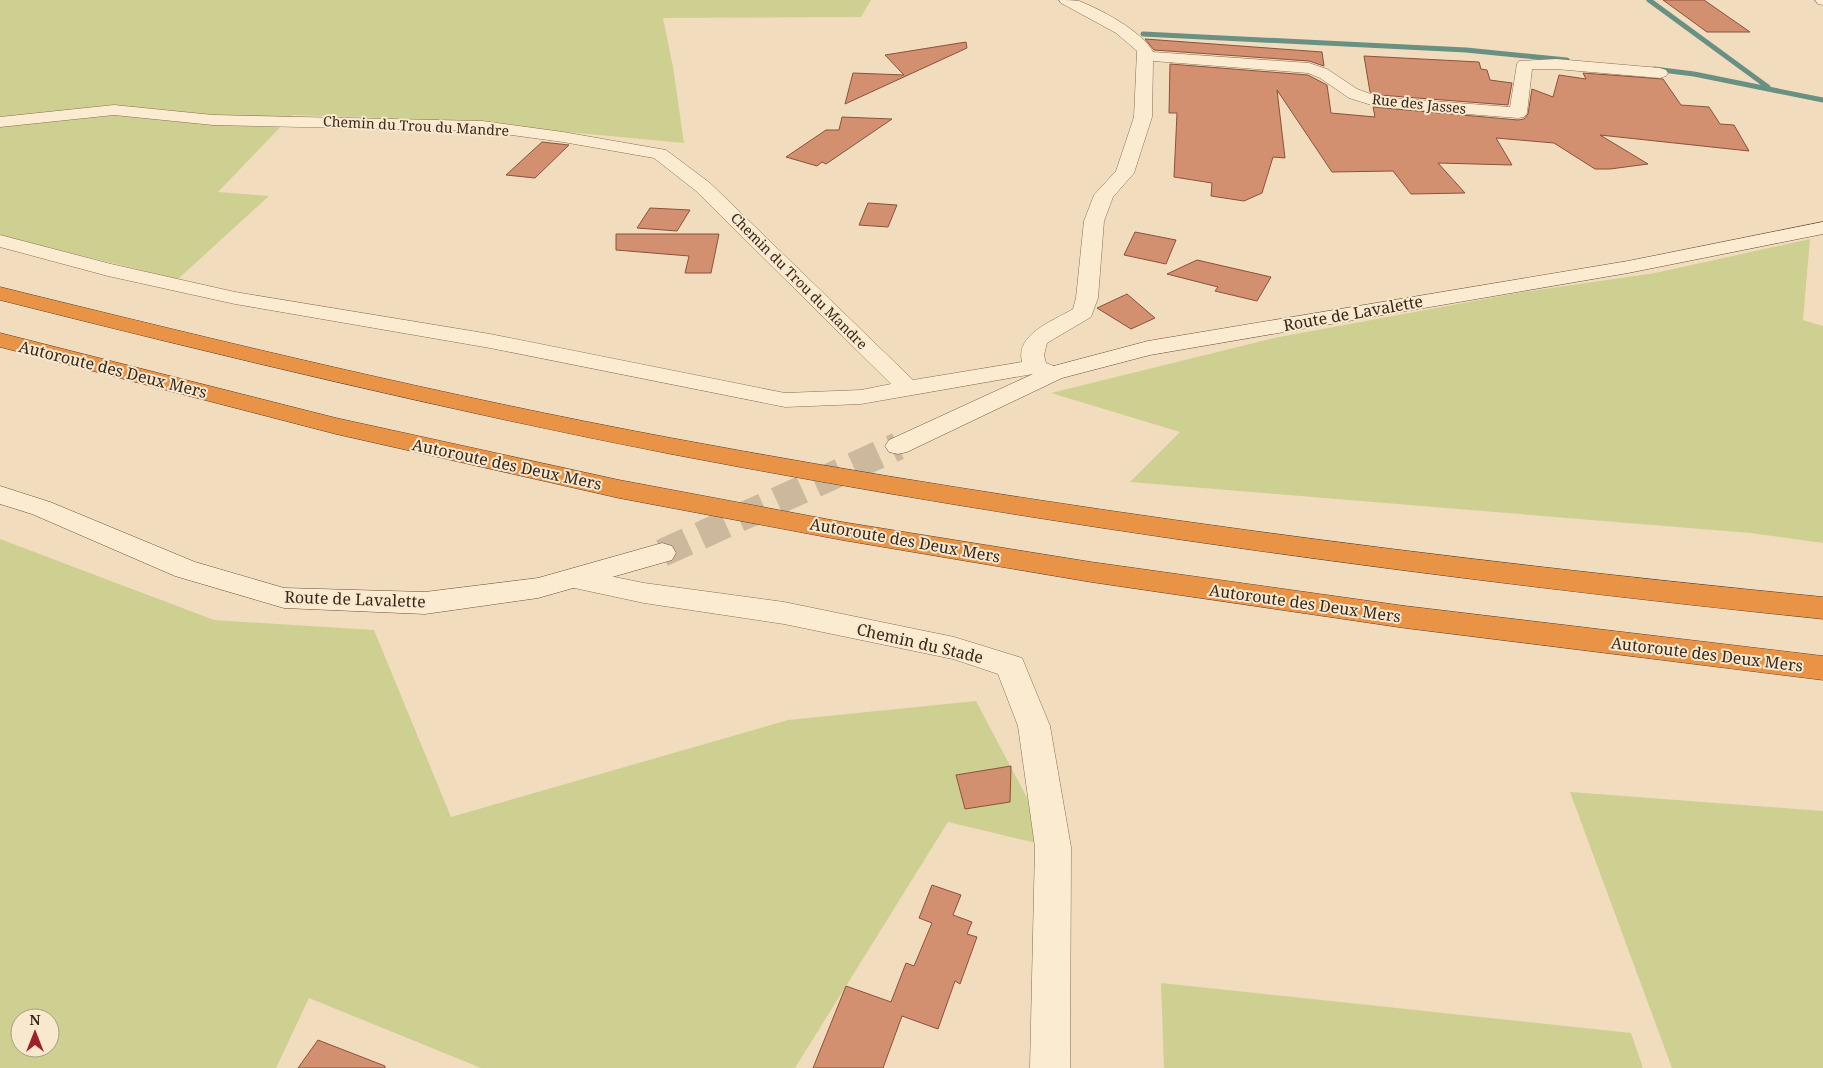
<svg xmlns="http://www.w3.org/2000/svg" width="1823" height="1068" viewBox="0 0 1823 1068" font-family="'Noto Serif',serif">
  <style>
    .green { fill: #ced091; fill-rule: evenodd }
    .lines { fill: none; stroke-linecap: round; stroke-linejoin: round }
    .stream { stroke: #689083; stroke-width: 5 }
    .building { fill: #d29070; stroke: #8b5239 }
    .secondary-tunnel { stroke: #ccb99d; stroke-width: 28; stroke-dasharray: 28 14; stroke-linecap: butt }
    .minor-casing { stroke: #8a6d55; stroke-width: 1 }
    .secondary-casing { stroke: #6c4e38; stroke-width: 1 }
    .motorway-casing { stroke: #573b2a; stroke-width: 1 }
    .minor { fill: #fbebd1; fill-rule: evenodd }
    .secondary { fill: #fbebd1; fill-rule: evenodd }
    .motorway { fill: #e89346; fill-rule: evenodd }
    .labels { text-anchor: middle; stroke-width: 4; stroke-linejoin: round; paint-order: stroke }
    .far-street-label { font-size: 14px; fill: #38271b; stroke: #f8e8cd }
    .street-label { font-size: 16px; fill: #38271b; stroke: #f8e8cd }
  </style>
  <rect width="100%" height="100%" fill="#f1ddbd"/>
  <path class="green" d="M0 0H871L861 17 663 18 673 67 684 143 439 120 292 115 218 192 269 196 178 279 0 236Z
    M1810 239 1803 320 1823 326V543L1750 533 1130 482 1180 432 1051 393 1274 338 1517 293 1655 273Z
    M0 539 214 620 374 630 451 817 788 720 976 701 1053 847 948 822 795 1068H481L309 998 276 1068H0ZM20 1018H50V1048H20Z
    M1570 792 1823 811V1068H1672Z
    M1161 983 1631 1033 1643 1068H1164Z"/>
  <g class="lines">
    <path class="stream" d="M1649 0 1768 87
      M1143 34 1466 50 1567 60
      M1654 69 1694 74 1823 100"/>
  </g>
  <path class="building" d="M1663 0H1704L1750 32H1707Z
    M1145 39 1322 52 1324 66 1309 61 1154 50Z
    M966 42 967 48 845 104 853 73 904 75 885 55Z
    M1364 56 1479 62 1481 69 1487 70 1490 80 1512 83 1508 105 1379 95 1370 92Z
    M1170 64 1308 75 1327 85 1331 113 1375 117 1373 107 1518 120 1524 119 1528 114 1532 89 1553 97 1559 75 1586 79 1583 73 1663 79 1681 105 1709 107 1720 124 1734 125 1749 151 1600 135 1648 164 1610 169H1595L1554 143 1496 138 1512 165 1438 163 1465 193 1411 194 1393 171 1332 172 1277 90 1285 158 1273 157 1262 193 1244 201 1211 196 1212 183 1174 177 1177 113H1169Z
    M842 117 892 119 826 164 822 162 817 166 786 157 826 130H839Z
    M542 142 569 145 535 178 506 175Z
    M868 203 897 205 888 227 859 225Z
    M650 208 690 210 677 231 637 228Z
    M1135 232 1176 240 1166 264 1124 255Z
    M616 234H719L711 273H685L689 256 616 250Z
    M1197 260 1271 277 1257 301 1215 291 1218 287 1167 274Z
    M1127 294 1155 318 1131 329 1097 308Z
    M1011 766 1010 802 965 809 956 775Z
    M932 885 961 895 953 915 972 922 967 934 977 937 960 984 955 981 938 1029 902 1016 883 1068H813L846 986 891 1002 906 963 914 966 932 923 919 918Z
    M318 1040 385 1066V1068H298Z"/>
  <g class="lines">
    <path class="secondary-tunnel" d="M662 553 898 446"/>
    <g class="minor-casing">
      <path id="minor" d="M1059 0C1065 0 1073 0 1079 1 1100 9 1142 31 1153 52L1309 63 1327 69 1357 89 1379 97 1510 107 1517 64 1519 61 1556 59 1660 68 1666 70 1668 73 1666 76 1660 78 1556 69H1532L1527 113 1524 117 1518 118 1378 107 1349 98 1320 78 1308 73 1153 61 1152 117 1134 173 1113 197 1104 221 1098 298 1091 317 1047 343 1044 355 1046 363 1059 368 1063 373 1059 378 1051 380 1033 374 861 404 785 407 490 348 235 304 108 276 0 247V235L111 264 235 292 490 334 785 393 861 390 891 384 696 191 654 158 563 142 482 131 213 125 114 115 0 127V117L114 105 213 115 482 121 563 132 666 150 710 183 913 380 1022 362C1015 334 1053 321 1073 309L1076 298 1084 221 1094 195 1116 171 1134 117 1137 51 1116 33 1061 3Z
        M1815 0H1823V5L1818 4Z
        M575 569 644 583 784 602 954 637 1022 658 1050 726 1071 847 1070 1068H1030L1035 847 1018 726 998 674 953 659 784 624 644 603 565 586 561 579 565 572Z"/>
    </g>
    <g class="secondary-casing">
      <path id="secondary" d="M1823 222V234L1628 273 1150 355 1062 378 907 452 898 454 889 452 885 446 889 440 1046 368 1148 341 1628 261Z
        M0 486 50 502 195 562 284 588 425 592 538 578 662 543 672 546 676 553 672 560 538 598 425 614 284 608 175 576 32 514 0 504Z"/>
    </g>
    <g class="motorway-casing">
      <path id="motorway" d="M0 287C223 342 446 396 671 438 1052 509 1438 559 1823 597V619C1437 579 1052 527 671 454 446 410 222 356 0 300Z
        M0 333 336 418 619 480 842 522 1091 562 1405 606 1823 656V680L1405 628 1091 582 842 540 619 498 336 434 0 347Z"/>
    </g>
    <use href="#minor" class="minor"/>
    <use href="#secondary" class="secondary"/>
    <use href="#motorway" class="motorway"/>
  </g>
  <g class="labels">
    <g class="far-street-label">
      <text transform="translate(1419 104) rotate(6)" y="5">Rue des Jasses</text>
      <text transform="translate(416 126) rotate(3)" y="5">Chemin du Trou du Mandre</text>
      <text transform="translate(799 281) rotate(45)" y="5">Chemin du Trou du Mandre</text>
    </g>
    <g class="street-label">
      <text transform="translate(1353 313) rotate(-10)" y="6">Route de Lavalette</text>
      <text transform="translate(113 369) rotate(14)" y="6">Autoroute des Deux Mers</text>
      <text transform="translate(507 464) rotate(12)" y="6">Autoroute des Deux Mers</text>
      <text transform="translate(905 540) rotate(10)" y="6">Autoroute des Deux Mers</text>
      <text transform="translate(355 599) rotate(2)" y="6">Route de Lavalette</text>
      <text transform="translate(1305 603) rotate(8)" y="6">Autoroute des Deux Mers</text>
      <text transform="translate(920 643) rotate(13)" y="6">Chemin du Stade</text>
      <text transform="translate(1707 654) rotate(7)" y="6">Autoroute des Deux Mers</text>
    </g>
  </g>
  <g transform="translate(35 1033)"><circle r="24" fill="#f8e8cd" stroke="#ab9b86"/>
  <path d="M0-4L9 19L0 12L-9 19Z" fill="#9e202c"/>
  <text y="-8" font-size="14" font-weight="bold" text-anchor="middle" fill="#38271b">N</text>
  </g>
</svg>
